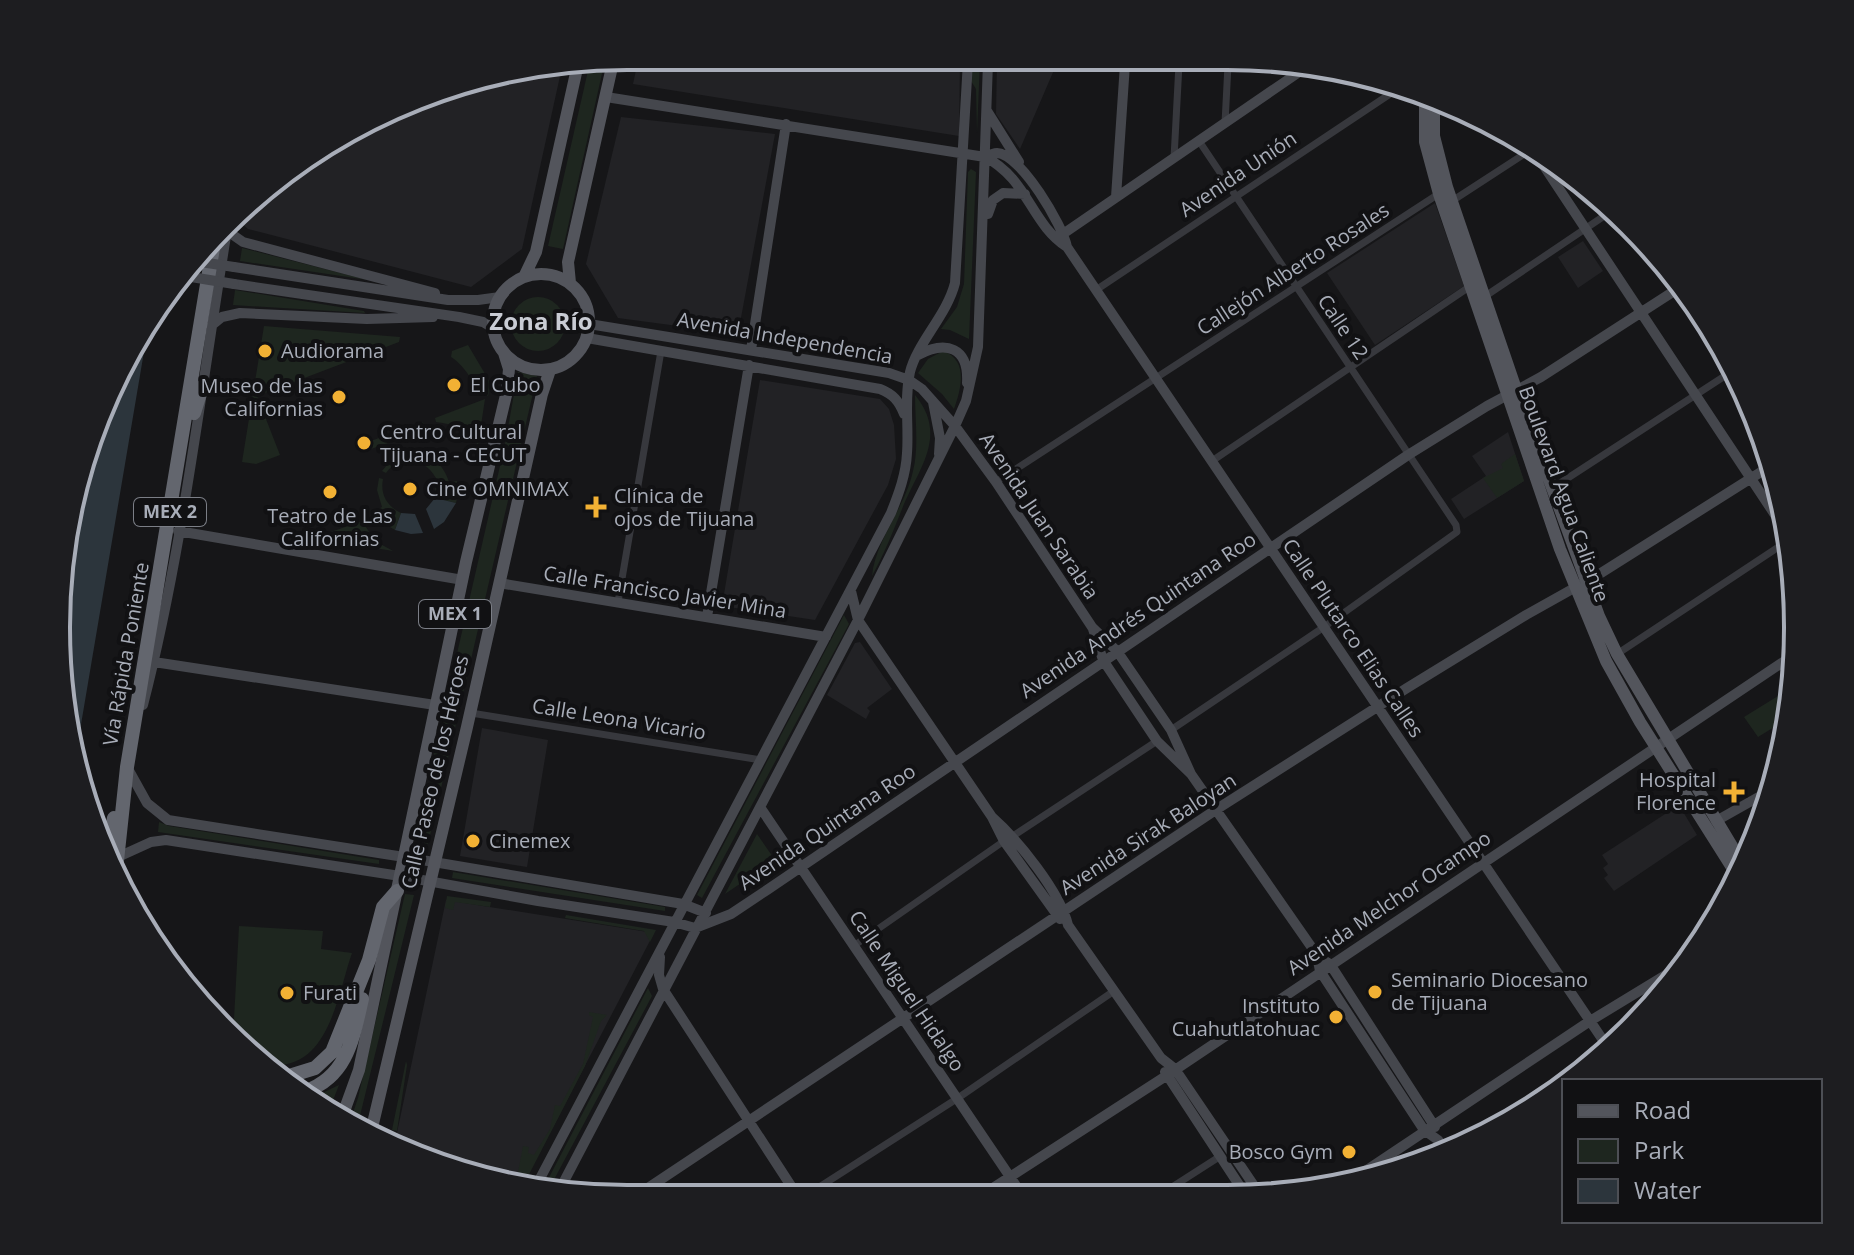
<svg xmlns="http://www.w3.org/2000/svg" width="1854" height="1255" viewBox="0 0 1854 1255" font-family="'Open Sans',sans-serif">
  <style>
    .built { fill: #222225 }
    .green { fill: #1e261f }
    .water { fill: #2c353c }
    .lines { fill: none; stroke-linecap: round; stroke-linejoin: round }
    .street { stroke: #37383d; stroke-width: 7 }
    .secondary { stroke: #45474d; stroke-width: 10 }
    .primary { stroke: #53555c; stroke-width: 12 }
    .highway { stroke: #63666e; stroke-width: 14 }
    .secondary-bridge { stroke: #45474d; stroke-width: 10 }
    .poi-dot { fill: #f2b134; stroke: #111113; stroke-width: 3 }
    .labels { text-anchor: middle; stroke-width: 8; stroke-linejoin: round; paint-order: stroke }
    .shield { fill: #111113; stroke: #7b7e86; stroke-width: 2 }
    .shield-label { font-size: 18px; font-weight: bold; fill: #a8adb8 }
    .street-label { font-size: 20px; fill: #a8adb8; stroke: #111113 }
    .poi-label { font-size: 20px; fill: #a8adb8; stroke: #111113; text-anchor: start }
    .quarter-label { font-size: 24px; font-weight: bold; fill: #c9ccd4; stroke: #111113 }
    .rim { fill: none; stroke: #a8adb8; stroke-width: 4 }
  </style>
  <rect width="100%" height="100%" fill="#161618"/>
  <path class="built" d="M639 56 960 61 959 136 633 84Z
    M997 62 1068 63 1066 67 1057 63 1020 149 996 114Z
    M562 67 522 249 471 287 260 232 248 229 240 222 239 218 310 153 444 86Z
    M621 117 775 134 738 334 618 318 586 264Z
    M1435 203 1464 286 1375 345 1327 273Z
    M1583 241 1603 271 1578 288 1558 257Z
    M760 380 880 399 889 409 894 425 896 459 888 485 815 620 722 606Z
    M1508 432 1524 481 1464 519 1451 499 1486 476 1472 456Z
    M860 642 892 689 867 708 870 711 866 719 827 695 855 643Z
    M482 728 548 740 527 867 460 856Z
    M1679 805 1697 835 1614 891 1604 878 1608 875 1603 868 1608 864 1602 855Z
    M446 900 654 933 539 1154 516 1188 394 1147Z"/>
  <path class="green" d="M605 60 563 249 548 246 590 62Z
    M971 61H980L977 133 976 89 971 81Z
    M971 169 976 172 969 339 950 330 941 329 957 307 964 284 968 172Z
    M242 248 368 280 240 261Z
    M235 290 364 311 365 313 233 305Z
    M511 324a27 27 0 1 1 54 0a27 27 0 1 1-54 0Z
    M264 326 400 337 399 342 257 396 280 455 256 464 242 462Z
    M468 345 491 384 488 396C471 384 468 368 451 357L452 351Z
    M943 351C969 360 961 389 954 409L942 394 918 373 928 359Z
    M518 372 537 376 428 844 424 843 434 795 429 776 505 444Z
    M915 395C949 436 918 469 902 509 893 532 884 554 872 576 875 541 905 508 913 471 919 448 915 419 915 395Z
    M485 399 478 445C468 430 454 424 436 422L435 418Z
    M423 422 425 430 371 449 368 442Z
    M408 453C428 452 443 462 449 482L457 481 459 490 456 503 435 498 436 478C424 457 400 453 386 473L382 471 392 459Z
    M1515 454 1524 481 1497 498 1483 478 1503 468 1501 464Z
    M379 478 383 479C380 495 387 506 401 513L395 530 380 521 372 512 382 507 377 490Z
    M362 521 375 541 393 551 314 538Z
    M844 615 849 624 702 898 697 895Z
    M1783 693 1790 704 1789 718 1758 737 1744 717Z
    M159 822 169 826 379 860V864L158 832Z
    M757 834 775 860 725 894Z
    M453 872 665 907V911L452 878Z
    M405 894 414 895 357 1128 350 1122 358 1098Z
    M447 896 491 902 490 907 455 902 453 910 445 908Z
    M566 915 656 930 650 942 644 931 565 918Z
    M239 926 323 931 321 949 352 953C337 996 329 1070 270 1065L233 1038Z
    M648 988 652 996 549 1189H543Z
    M589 1012 607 1015 601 1021 585 1066 522 1188H515L523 1146 529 1147 528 1153 534 1155 550 1129 555 1105 560 1106 583 1064 593 1017 589 1015Z
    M406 1061 407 1065 397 1131 392 1130Z
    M339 1085 330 1108 314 1097Z"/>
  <path class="water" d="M149 322 75 760 67 739 57 590 99 409Z
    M435 498 456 503 444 522 434 529 426 509Z
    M401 513 415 514 423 533 411 534 395 530Z"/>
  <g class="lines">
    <path class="street" d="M1225 123 1228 65
      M1174 158 1179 64
      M1452 201 1529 151
      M1096 290 1399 88
      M1484 297 1613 210
      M1212 461 1472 285
      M996 482 1440 193
      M1551 489 1734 370
      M618 602 661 351
      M1617 654 1789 540
      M471 713 761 760
      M1171 730 1324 627 1457 532 1456 525 1199 141
      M1013 836 1157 741
      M855 945 1004 841
      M810 1193 958 1098 1114 991
      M1155 1198 1219 1157"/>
    <path class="secondary" d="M606 97 985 157C1028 179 1031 224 1067 247
      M987 111 1019 162
      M985 157C989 155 993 153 997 153 1021 154 1063 226 1067 247L1609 1049
      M1538 157 1789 536
      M1116 197 1125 64
      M988 214 993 200 1003 193 1025 194
      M229 228 233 235 243 242 435 293
      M1060 236 1308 66
      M234 267 448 300H478L500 297
      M234 284 459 317 483 322 493 328
      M589 324 889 373 909 380 922 389 955 426 996 482 1092 627 1117 651 1171 730 1191 774
      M211 326 222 317 240 313 367 319 433 317
      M587 338 880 389C893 394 899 401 904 414
      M751 350 786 124
      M918 355C946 340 969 347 967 383
      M933 402 940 438 939 454
      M178 531 463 580
      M499 583 826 637
      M851 591 858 620 992 817 1004 841 1060 919
      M707 617 749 365
      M1093 629 1103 660 1157 741 1191 774 1317 955 1320 971 1424 1130 1438 1140 1448 1154
      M154 662 435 705
      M143 705C183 549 201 388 227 230
      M127 767 147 803 168 820 404 857 683 904 706 913
      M760 807 1023 1196
      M992 817C1018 840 1060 892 1068 925L1161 1058 1175 1069 1261 1196
      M1716 821 1771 790
      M118 857 151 842 166 840 400 876 538 901 674 922 695 928 731 914 767 890 1408 455 1487 406 1541 377 1682 286
      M660 957 659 975 663 989 795 1192
      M1325 961 1330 964 1435 1127
      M1165 1072 1247 1197
      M535 1188 891 513C899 493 906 474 907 453 909 426 904 398 910 372 917 343 947 315 955 283L968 61
      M1340 1188 1590 1021 1687 962
      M560 1189 858 620 955 426 966 401 978 347 988 62
      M645 1190 1217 809 1407 688 1526 615 1601 573 1772 465
      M982 1195 1166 1076 1795 654"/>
    <path class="primary" d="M1425 97V142L1439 194 1560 549 1606 661 1640 722 1738 877
      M1434 100V136L1447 187 1517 392 1599 616 1617 654 1744 866
      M493 322a48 48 0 1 1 96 0a48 48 0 1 1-96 0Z
      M524 277 536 252 578 64
      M570 283 568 262 614 58
      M1687 963 1693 949 1705 938
      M342 1117 359 1070 466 562 507 391 509 369 504 353
      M370 1136 467 727 542 394 550 370"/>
    <path class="highway" d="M194 413 202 387
      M108 847 114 818
      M116 870 127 767 214 242
      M286 1077 315 1068 332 1052 369 960 383 907 397 891
      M306 1091C348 1076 353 1037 362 999"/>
    <path class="secondary-bridge" d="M194 261 234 267
      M179 275 234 284"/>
  </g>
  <g class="poi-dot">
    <circle cx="265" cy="351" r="8"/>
    <circle cx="454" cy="385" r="8"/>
    <circle cx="339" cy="397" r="8"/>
    <circle cx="364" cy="443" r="8"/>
    <circle cx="410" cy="489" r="8"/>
    <circle cx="330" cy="492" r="8"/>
    <path d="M592 495h8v8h8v8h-8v8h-8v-8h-8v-8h8z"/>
    <path d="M1730 780h8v8h8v8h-8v8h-8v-8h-8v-8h8z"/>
    <circle cx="473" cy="841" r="8"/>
    <circle cx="1375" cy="992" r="8"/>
    <circle cx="287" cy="993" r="8"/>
    <circle cx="1336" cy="1017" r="8"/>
    <circle cx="1349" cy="1152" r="8"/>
  </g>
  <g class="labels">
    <g class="shield">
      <rect x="134" y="498" width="72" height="28" rx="6"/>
      <rect x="419" y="600" width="72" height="28" rx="6"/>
    </g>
    <g class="shield-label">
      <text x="170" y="518">MEX 2</text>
      <text x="455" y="620">MEX 1</text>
    </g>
    <g class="street-label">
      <text transform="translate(1238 174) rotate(-34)" y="7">Avenida Unión</text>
      <text transform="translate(1293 269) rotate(-33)" y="7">Callejón Alberto Rosales</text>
      <text transform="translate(1343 327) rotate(56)" y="7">Calle 12</text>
      <text transform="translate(785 338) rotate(10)" y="7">Avenida Independencia</text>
      <text transform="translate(1564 494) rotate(70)" y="7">Boulevard Agua Caliente</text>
      <text transform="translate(1039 516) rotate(56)" y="7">Avenida Juan Sarabia</text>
      <text transform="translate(665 592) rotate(9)" y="7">Calle Francisco Javier Mina</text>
      <text transform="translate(1138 615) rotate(-34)" y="7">Avenida Andrés Quintana Roo</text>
      <text transform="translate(1353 638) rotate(56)" y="7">Calle Plutarco Elias Calles</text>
      <text transform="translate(126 654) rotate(-80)" y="7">Vía Rápida Poniente</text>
      <text transform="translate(619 719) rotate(9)" y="7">Calle Leona Vicario</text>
      <text transform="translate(435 772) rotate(-77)" y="7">Calle Paseo de los Héroes</text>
      <text transform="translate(827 827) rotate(-34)" y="7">Avenida Quintana Roo</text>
      <text transform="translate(1148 834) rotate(-33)" y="7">Avenida Sirak Baloyan</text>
      <text transform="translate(1389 903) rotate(-34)" y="7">Avenida Melchor Ocampo</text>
      <text transform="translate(907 991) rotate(56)" y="7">Calle Miguel Hidalgo</text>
    </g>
    <g class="poi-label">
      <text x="281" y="358">Audiorama</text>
      <text x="470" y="392">El Cubo</text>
      <text x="323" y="393" text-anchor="end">Museo de las<tspan x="323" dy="23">Californias</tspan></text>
      <text x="380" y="439">Centro Cultural<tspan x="380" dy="23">Tijuana - CECUT</tspan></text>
      <text x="426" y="496">Cine OMNIMAX</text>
      <text x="614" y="503">Clínica de<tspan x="614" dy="23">ojos de Tijuana</tspan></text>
      <text x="330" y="523" text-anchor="middle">Teatro de Las<tspan x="330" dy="23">Californias</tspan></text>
      <text x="1716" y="787" text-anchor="end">Hospital<tspan x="1716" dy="23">Florence</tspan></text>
      <text x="489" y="848">Cinemex</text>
      <text x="1391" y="987">Seminario Diocesano<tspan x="1391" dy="23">de Tijuana</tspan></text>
      <text x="303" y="1000">Furati</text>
      <text x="1320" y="1013" text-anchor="end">Instituto<tspan x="1320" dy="23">Cuahutlatohuac</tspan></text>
      <text x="1333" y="1159" text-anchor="end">Bosco Gym</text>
    </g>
    <g class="quarter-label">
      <text x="541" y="330">Zona Río</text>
    </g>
  </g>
  <path d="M0 0H1854V1255H0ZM627 70H1227A557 557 0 0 1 1784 627V628A557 557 0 0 1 1227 1185H627A557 557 0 0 1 70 628V627A557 557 0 0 1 627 70Z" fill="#1d1d20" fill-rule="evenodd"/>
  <path class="rim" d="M627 70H1227A557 557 0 0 1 1784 627V628A557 557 0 0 1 1227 1185H627A557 557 0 0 1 70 628V627A557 557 0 0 1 627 70Z"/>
  <rect x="1562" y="1079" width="260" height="144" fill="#111113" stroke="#4d4f55" stroke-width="2"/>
  <rect x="1578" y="1105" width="40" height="12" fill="#53555c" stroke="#4d4f55" stroke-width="2"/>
  <text x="1634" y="1119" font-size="24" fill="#a8adb8">Road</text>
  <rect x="1578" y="1139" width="40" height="24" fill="#1e261f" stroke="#4d4f55" stroke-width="2"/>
  <text x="1634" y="1159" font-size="24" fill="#a8adb8">Park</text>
  <rect x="1578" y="1179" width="40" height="24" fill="#2c353c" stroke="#4d4f55" stroke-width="2"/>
  <text x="1634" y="1199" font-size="24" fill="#a8adb8">Water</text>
</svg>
